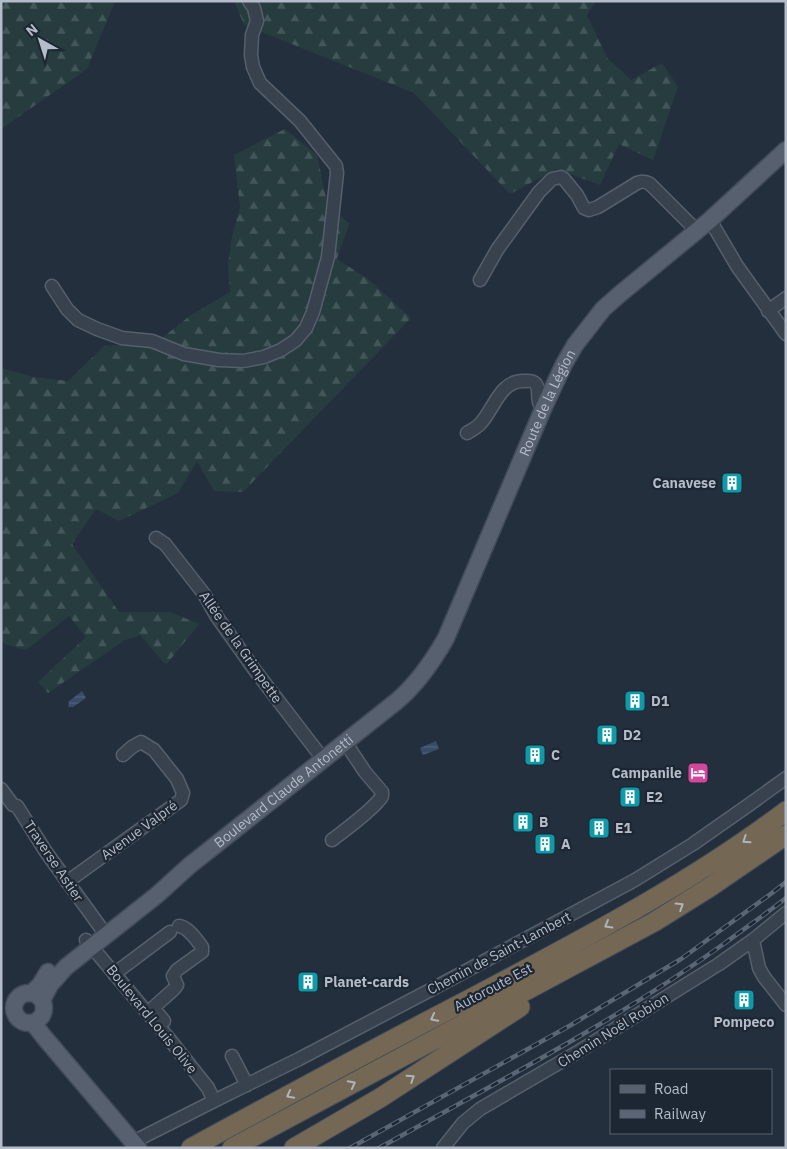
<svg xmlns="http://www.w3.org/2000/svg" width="787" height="1149" viewBox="0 0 787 1149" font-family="'IBM Plex Sans',sans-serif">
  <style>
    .forest { fill: url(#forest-firs) }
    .water { fill: url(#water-rules) }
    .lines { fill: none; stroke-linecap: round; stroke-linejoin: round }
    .minor-casing { stroke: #565f6c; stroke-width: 15 }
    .major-casing { stroke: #414a57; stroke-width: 19 }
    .highway-casing { stroke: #434c59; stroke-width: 21 }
    .minor { stroke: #38414e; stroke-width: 12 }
    .major { stroke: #56606e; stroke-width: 16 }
    .highway { stroke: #746855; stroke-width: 19 }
    .rail-casing { stroke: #5a6575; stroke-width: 4.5 }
    .rail { stroke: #1d2633; stroke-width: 2.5; stroke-dasharray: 8; stroke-linecap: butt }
    .oneway { stroke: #aeb4bd }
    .labels { text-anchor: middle; stroke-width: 4.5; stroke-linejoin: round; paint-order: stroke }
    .street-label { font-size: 14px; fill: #b4bcc9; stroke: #1d2633 }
    .poi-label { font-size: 14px; font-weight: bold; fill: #b4bcc9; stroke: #1d2633; text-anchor: start }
  </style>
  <defs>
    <pattern id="forest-firs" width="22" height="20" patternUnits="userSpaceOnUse" patternTransform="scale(1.25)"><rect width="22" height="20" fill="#263c3f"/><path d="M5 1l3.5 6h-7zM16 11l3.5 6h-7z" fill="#435659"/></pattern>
    <pattern id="water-rules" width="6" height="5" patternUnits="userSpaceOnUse" patternTransform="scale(1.25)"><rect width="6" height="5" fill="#394c67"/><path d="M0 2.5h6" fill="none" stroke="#53647b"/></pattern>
  </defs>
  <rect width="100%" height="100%" fill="#242f3e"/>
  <path class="forest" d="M1 1H115L87 69 1 129Z
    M234 1H596L587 15 608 59 631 80 662 63 678 87 653 160 619 144 600 185 557 169 510 194 414 93 244 25Z
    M285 129 317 155 327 202 349 224 337 259 368 279 411 318 243 492 214 491 197 461 178 493 119 521 96 509 72 544 119 612H170L199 624 166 665 140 635 125 640 48 693 38 682 86 637 69 616 26 650 4 644 1 640V368L33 377 68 381 104 346 144 343 162 338 191 315 230 292 228 265 231 241 240 207 234 155Z"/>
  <path class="water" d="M82 691 86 698 73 707H68L69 703 68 702Z
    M436 741 439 749 423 755 420 748Z"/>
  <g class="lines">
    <g class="minor-casing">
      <path id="minor" d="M710 220 737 266 786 334
        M480 280 497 250 539 192 552 179 561 177 564 179 577 195 584 208 589 210 598 207 637 183C642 181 645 181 650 184L697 231
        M52 286 67 309 78 320 97 329 122 338 152 341 184 354 219 360 243 361 264 357 281 350 296 340 306 328 313 312 328 257 337 173 336 166 300 121 260 83 253 67 251 55 252 35 257 21 254 8 249 1
        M768 311 786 298
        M467 433C472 430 476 428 480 424 494 409 500 381 523 381 527 381 532 380 535 383 540 388 537 396 539 402 539 403 542 409 543 409
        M156 538 165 544 204 594 217 617 254 669 323 759
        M1 789 13 805 17 806 46 852 106 935
        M332 840C346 829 369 813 380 799 383 796 382 796 382 792L365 772 345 742
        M67 882 181 800 183 793 177 779 154 750 141 742 132 747 123 755
        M86 940 166 1035 208 1088 214 1101
        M753 940 759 968 764 977 786 1005
        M114 974 170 932
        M164 1021 155 1010 154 1007 173 990 177 985 173 976 177 970 202 952V947C196 939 188 927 179 926
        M232 1056 247 1085
        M133 1142 214 1101 299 1059 436 987 635 880 693 844 750 804 786 778
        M443 1148 463 1123 480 1109 576 1053 719 964 753 940 786 913"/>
    </g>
    <g class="major-casing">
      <g id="major">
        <circle cx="29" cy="1008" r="15"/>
        <path d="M32 993 40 985 48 972"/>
        <path id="s1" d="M42 1000 50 985 66 967 157 895 189 866 397 701C418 683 433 661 446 638L543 409 564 364 575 345 603 309 620 294 710 220 786 150"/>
        <path d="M33 1023 44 1037 138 1148"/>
      </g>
    </g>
    <g class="highway-casing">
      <path id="highway" d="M191 1148C283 1098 375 1048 468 1000 577 942 687 886 786 811
        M232 1148 654 922 710 887 786 835
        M294 1148 380 1098 520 1007"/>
    </g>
    <use href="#minor" class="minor"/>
    <use href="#major" class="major"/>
    <use href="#highway" class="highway"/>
    <g class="rail-casing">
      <path id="rail" d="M350 1148 571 1025 681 959 772 893 786 882
        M379 1148C496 1083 616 1021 725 943 745 928 766 914 786 898"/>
    </g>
    <use href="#rail" class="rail"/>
  </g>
  <defs><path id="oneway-chevron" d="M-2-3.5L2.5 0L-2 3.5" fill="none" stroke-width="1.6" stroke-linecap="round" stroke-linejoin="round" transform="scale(1.25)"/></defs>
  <g class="oneway">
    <use href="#oneway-chevron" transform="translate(746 840) rotate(146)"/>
    <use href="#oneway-chevron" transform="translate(680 906) rotate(-32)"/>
    <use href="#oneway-chevron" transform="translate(608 925) rotate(150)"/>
    <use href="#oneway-chevron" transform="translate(434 1018) rotate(152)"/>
    <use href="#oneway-chevron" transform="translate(411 1078) rotate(-33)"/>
    <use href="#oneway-chevron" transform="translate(352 1084) rotate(-28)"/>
    <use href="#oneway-chevron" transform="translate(290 1095) rotate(152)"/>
  </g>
  <defs>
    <g id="building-square" transform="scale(1.125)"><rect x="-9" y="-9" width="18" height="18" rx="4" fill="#0f9aa8" stroke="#1d2633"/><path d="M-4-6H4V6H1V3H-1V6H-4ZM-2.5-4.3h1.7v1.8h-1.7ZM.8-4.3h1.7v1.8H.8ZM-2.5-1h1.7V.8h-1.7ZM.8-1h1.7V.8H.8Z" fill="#fff"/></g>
    <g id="hotel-square" transform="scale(1.125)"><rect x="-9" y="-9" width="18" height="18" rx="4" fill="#d1479c" stroke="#1d2633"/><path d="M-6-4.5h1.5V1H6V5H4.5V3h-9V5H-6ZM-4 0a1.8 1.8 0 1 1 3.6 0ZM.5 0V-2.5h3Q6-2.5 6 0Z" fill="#fff"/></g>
  </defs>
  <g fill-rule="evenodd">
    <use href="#building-square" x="732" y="483"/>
    <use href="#building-square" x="635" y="701"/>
    <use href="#building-square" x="607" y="735"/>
    <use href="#building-square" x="535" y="755"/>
    <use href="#hotel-square" x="698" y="773"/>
    <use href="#building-square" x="630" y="797"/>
    <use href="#building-square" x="523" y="822"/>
    <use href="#building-square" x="599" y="828"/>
    <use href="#building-square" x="545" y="844"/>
    <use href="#building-square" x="308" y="982"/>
    <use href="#building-square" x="744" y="1000"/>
  </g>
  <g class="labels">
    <g class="street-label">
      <text dy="5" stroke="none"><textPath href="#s1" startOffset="802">Route de la Légion</textPath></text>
      <text transform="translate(241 647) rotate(55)" y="5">Allée de la Grimpette</text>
      <text dy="5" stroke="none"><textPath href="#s1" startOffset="321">Boulevard Claude Antonetti</textPath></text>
      <text transform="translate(139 830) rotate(-36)" y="5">Avenue Valpré</text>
      <text transform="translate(54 861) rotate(56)" y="5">Traverse Astier</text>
      <text transform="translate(499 953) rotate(-28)" y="5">Chemin de Saint-Lambert</text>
      <text transform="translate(493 987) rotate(-28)" y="5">Autoroute Est</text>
      <text transform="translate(152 1019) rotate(51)" y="5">Boulevard Louis Olive</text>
      <text transform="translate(613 1030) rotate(-32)" y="5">Chemin Noël Robion</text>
    </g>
    <g class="poi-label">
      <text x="716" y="488" text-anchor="end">Canavese</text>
      <text x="651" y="706">D1</text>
      <text x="623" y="740">D2</text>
      <text x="551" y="760">C</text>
      <text x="682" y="778" text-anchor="end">Campanile</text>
      <text x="646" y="802">E2</text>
      <text x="539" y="827">B</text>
      <text x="615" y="833">E1</text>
      <text x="561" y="849">A</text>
      <text x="324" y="987">Planet-cards</text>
      <text x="744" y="1027" text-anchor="middle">Pompeco</text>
    </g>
  </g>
  <rect width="787" height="1149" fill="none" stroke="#b4bcc9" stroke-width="5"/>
  <rect x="610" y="1069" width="162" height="65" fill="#1d2633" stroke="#59626f"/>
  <rect x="620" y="1085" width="25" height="8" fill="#56606e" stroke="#59626f"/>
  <text x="654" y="1094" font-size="15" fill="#b4bcc9">Road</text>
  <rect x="620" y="1110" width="25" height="8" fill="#5a6575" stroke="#59626f"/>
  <text x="654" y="1119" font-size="15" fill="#b4bcc9">Railway</text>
  <g transform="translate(40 40) rotate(321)" stroke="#1d2633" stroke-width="4" paint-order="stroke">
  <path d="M0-4L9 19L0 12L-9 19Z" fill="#b4bcc9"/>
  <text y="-8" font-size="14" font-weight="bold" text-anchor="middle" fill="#b4bcc9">N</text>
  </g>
</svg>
